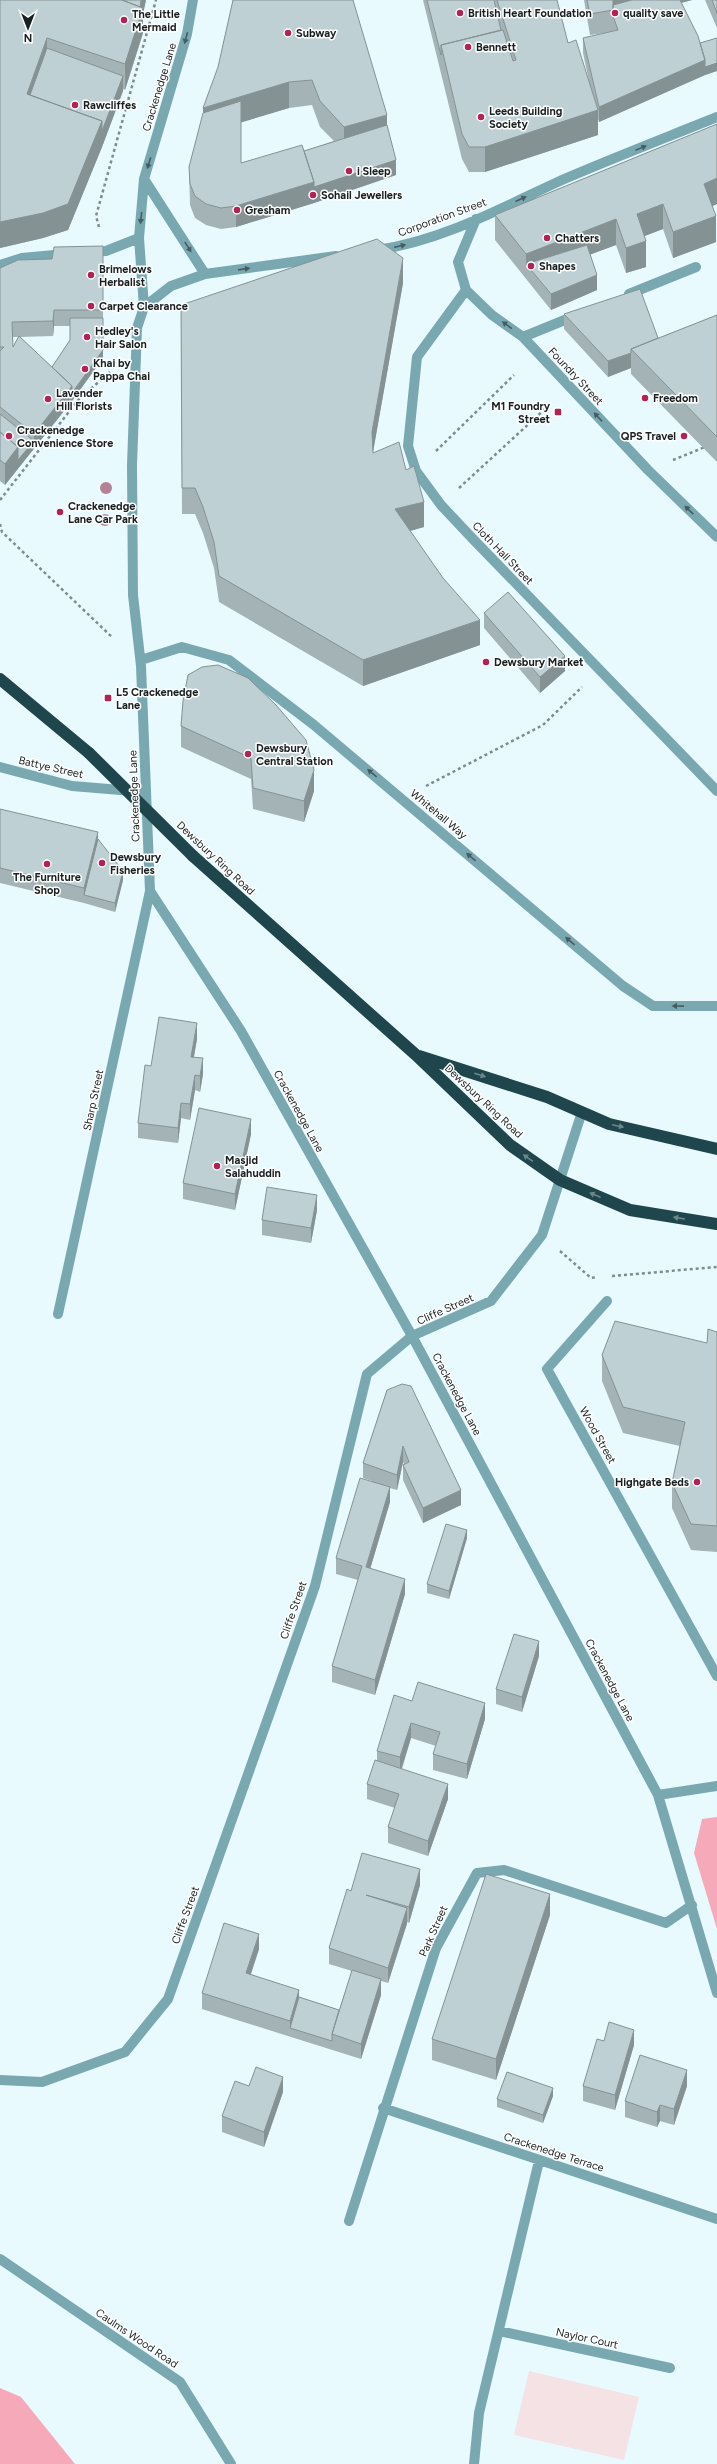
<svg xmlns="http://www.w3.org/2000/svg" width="717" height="2464" viewBox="0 0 717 2464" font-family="Figtree,sans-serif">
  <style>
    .green { fill: #f4e2e5 }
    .forest { fill: #f6aab9 }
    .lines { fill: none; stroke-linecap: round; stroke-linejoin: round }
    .path { stroke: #7f8b8e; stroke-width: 2.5; stroke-dasharray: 3 3; stroke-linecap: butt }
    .minor { stroke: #7aa8b1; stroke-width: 10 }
    .highway { stroke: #1f464d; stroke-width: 12 }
    .highway-bridge { stroke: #1f464d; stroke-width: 12 }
    .tree { fill: #b48297 }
    .wall { fill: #a3b3b6; fill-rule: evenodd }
    .shaded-wall { fill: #859294 }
    .building { fill: #bed0d4; stroke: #859294 }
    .oneway { fill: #455d62 }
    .oneway2 { fill: #6d878b }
    .poi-dot { fill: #b22254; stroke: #fff; stroke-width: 1.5 }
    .labels { text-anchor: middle; stroke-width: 3; stroke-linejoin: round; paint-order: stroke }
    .poi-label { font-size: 11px; font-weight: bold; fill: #192021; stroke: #fff; text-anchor: start }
    .street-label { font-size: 11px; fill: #192021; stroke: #fff }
  </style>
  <rect width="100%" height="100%" fill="#e8fafe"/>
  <path class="green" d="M529 2371 639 2397 624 2460 514 2435Z"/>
  <path class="forest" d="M717 1817V1929L694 1853 702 1819Z
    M0 2388 21 2397 75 2464H0Z"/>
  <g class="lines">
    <path class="path" d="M99 227 96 216 156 0
      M436 451 514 375
      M673 460 705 447
      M459 488 545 409
      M0 500 79 399 110 372
      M0 524 2 532 113 638
      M426 786 543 725 582 687
      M560 1251 591 1278 597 1277
      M612 1276 717 1267"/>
    <path class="minor" d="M193 0 187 34 144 179 139 238 144 307 137 328 132 465 133 595 141 666 150 891 241 1031 412 1336 658 1795 717 1993
      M144 179 205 274
      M476 219 458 262 466 290 492 315 523 337 648 470 717 537
      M377 250C442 241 503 207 562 180 613 158 665 138 717 117
      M89 252 106 251 139 238
      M0 265 22 258 65 254
      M466 290 417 357 408 446 416 471 441 505 472 538 717 791
      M629 294 696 267
      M144 307 171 286 205 274 336 256
      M523 337 577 315
      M141 660 182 647 229 660 314 725 623 986 653 1006H717
      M0 767 72 786 145 792
      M607 1301 547 1369 717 1676
      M58 1314 150 891
      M658 1795 717 1786
      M0 2080 42 2082 125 2052 168 1999 315 1586 367 1374 412 1336 491 1301 542 1235 582 1112
      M383 2108 717 2219
      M349 2221 436 1948 477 1873 504 1870 666 1923 692 1905
      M0 2259 180 2382 231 2464
      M499 2331 670 2368
      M474 2464 479 2413 539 2161"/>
    <path class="highway" d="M0 679 89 753
      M193 856 416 1055 510 1145 560 1180 630 1210 717 1224
      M419 1056 547 1097 609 1124 717 1149"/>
    <path class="highway-bridge" d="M89 753 193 856"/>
  </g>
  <g class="tree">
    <circle cx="106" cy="488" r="6"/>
    <circle cx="105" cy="520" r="6"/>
  </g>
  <path class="wall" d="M0 0H146L143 14V33L125 90 123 89V91L102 147 68 230 43 238 0 248Z
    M233 0 387 125 396 175 314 203 236 227 221 229 206 225 195 218 190 205 189 167 218 67ZM312 105 320 127 334 141 304 151 241 163V122L289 108Z
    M423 0H557L568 43 590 86 583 53V38L612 32 590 35 584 0H692L681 3 700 43 717 38V71L705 75 599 122 598 119V135L485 172H469L462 159Z
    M705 0H717V28Z
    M717 124V204L712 206 716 242 673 258 663 229 644 236 646 267 626 273 616 245 590 254 597 290 551 310 495 240V215Z
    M103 246V358L72 401 5 485 0 481V268L52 259ZM54 326H70V340L52 367 20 337 53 336ZM13 337H18L13 347Z
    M403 283 373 451V453L406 470 424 527 410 531 480 645 363 686 219 602 214 568 203 533 195 514H182L181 305Z
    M564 314 658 338 717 315V462L631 374V368L608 377 564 329Z
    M484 613 565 671 540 693 484 628Z
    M183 701 314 791 304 822 253 809 251 779 181 747V726Z
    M0 809 98 839 123 880 115 912 84 903 0 883Z
    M197 1039 194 1057 203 1074 200 1092 195 1090 190 1120 181 1118 178 1143 138 1138V1123L151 1066Z
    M251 1134 235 1210 183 1199V1183Z
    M317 1210 311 1243 262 1235V1220Z
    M717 1332V1552L691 1550 672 1508V1483L680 1446 623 1433 602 1381V1355L707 1343Z
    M387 1390 461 1505 423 1523 403 1480V1465L404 1464 403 1462 397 1490 390 1488V1502L370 1569 405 1594 375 1695 332 1682V1666L358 1580 336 1574V1558L372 1481 363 1478V1463Z
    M467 1538 449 1599 427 1593V1584Z
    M539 1656 522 1712 496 1704V1689Z
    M412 1701 485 1719 467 1779 433 1770V1754L436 1746 411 1738 402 1769 448 1799 428 1856 388 1843V1827L395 1808 367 1799V1784L377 1760V1751Z
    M420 1885 409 1923 407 1922 388 1983 381 1981V1995L361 2059 202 2009V1993L259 1949 251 1974 299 1997 339 2010 352 1971 329 1964V1948L351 1891Z
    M550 1915 496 2080 432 2060V2039Z
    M604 2041 634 2045 615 2110 583 2101V2086Z
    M249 2086 283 2092 264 2147 222 2132V2116Z
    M687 2086 674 2125 660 2121 657 2127 625 2117V2101Z
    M553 2096 543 2123 497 2107V2099Z"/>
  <path class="shaded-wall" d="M141 0H146L143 14V33L125 90V64Z
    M613 0H692L615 20 613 16Z
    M47 38V64L32 106 27 94Z
    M705 60 717 63V71L705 75 599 122V107Z
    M123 76V91L102 147 68 230 43 238 0 248V222L102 121Z
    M289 82V108L203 134V108Z
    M598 110V135L485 172V147Z
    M387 115V140L344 152V127Z
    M396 160V175L314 203 236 227V206L314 182Z
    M717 178V204L704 210V184Z
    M663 204V229L637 239V214Z
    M716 216V242L673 258V232Z
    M616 219V245L536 275 526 264V254Z
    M646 241V267L626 273V248Z
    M403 258V283L372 458V432Z
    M597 275V290L551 310V294Z
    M54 310V326L53 336V321Z
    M103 350V358L72 401 5 485V464L18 447 34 441V434L72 386Z
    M631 353V368L608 377V361Z
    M424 502V527L395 535V509Z
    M480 620V645L363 686V660Z
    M565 656V671L540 693V677Z
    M314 770V791L304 822V801Z
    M98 832V847L84 895V888Z
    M123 871V880L115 912V903Z
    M197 1023V1039L191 1072V1057Z
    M203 1058V1074L200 1092V1076Z
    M195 1075V1090L190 1120V1104Z
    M181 1103V1118L178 1143V1128Z
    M251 1119V1134L235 1210V1194Z
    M317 1195V1210L311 1243V1228Z
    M403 1446V1462L397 1490V1475Z
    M390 1487V1502L366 1583V1567Z
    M461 1490V1505L423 1523V1508Z
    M467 1530V1538L449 1599V1591Z
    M405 1579V1594L375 1695V1680Z
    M539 1641V1656L522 1712V1697Z
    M485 1703V1719L467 1779V1764Z
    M411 1723V1738L400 1773V1757Z
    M448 1784V1799L428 1856V1841Z
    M420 1869V1885L409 1923V1907Z
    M550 1894V1915L496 2080V2059Z
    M407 1908V1924L388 1983V1968Z
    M259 1934V1949L246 1988V1973Z
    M381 1979V1995L361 2059V2044Z
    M299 1990V2005L290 2028V2021Z
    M634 2030V2045L615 2110V2095Z
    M687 2070V2086L674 2125V2109Z
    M283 2077V2092L264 2147V2132Z
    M553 2088V2096L543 2123V2115Z
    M660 2105V2121L657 2127V2112Z"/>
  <path class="building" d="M0 0H122L143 8 125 64 47 38 27 94 102 121 68 204 43 213 0 222Z
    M122 0H141L140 7Z
    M233 0H353L387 115 344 127 320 101 312 80 289 82 203 108 218 67Z
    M427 0H494L501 30 441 45V55Z
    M497 0H557L568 43 576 40 598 110 485 147H469L462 134 441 45 503 30 513 61 516 60Z
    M587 0H613V10L590 14Z
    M632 0H680L698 36 705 60 599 107 583 38 618 30 613 16V5Z
    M712 0H717V13Z
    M717 38V63L705 67V60L700 43Z
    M47 48 123 76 102 131V121L30 95Z
    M241 101V163L302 145 314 182 236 206 221 208 206 204 195 196 190 184 189 167 203 113Z
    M717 124V178L704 184 716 216 673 232 663 204 637 214 646 241 626 248 616 219 526 254 495 215Z
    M387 125 396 160 314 187V182L304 151Z
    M377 239 403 258 372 432 373 453 399 442 406 470 414 466 424 502 395 509 443 578 480 620 363 660 219 576 214 542 203 507 195 488H182L181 305Z
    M587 245 597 275 551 294 526 264Z
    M103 246V310H54L53 321 12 322 13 347 19 336 72 386 34 434 0 407V351L4 347H0V268L18 260 52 259 54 247Z
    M640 289 658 338 631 349V353L608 361 564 314Z
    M717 315V437L631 349Z
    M70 318H103V350L72 393V386L52 367 70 340Z
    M0 414 34 441 18 460V447L0 432Z
    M0 432 18 447 5 464 0 460Z
    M508 592 565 656 540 677 484 613Z
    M218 665 248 678 276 705 306 740 314 770 304 801 253 788 251 758 181 726 183 701 188 675 202 667Z
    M0 809 98 832 84 888 0 868Z
    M98 839 123 871 115 903 84 895Z
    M159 1017 197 1023 191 1057 203 1058 200 1076 195 1075 190 1104 181 1103 178 1128 138 1123 145 1065 151 1066Z
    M199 1108 251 1119 235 1194 183 1183Z
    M267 1187 317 1195 311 1228 262 1220Z
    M615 1321 707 1343 708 1329 717 1332V1526L691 1524 672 1483 685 1422 623 1407 602 1355Z
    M402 1384 411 1386 461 1490 423 1508 403 1465 409 1462 403 1446 397 1475 363 1463 387 1390Z
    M360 1478 390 1487 366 1567 405 1579 375 1680 332 1666 362 1566 336 1558Z
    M446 1524 467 1530 449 1591 427 1584Z
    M514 1634 539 1641 522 1697 496 1689Z
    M418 1682 485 1703 467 1764 433 1754 440 1732 411 1723 400 1757 377 1751 394 1695 412 1701Z
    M375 1760 448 1784 428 1841 388 1827 399 1794 367 1784Z
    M362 1853 420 1869 409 1907 366 1895 407 1908 388 1968 329 1948 347 1889 351 1891Z
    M486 1874 550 1894 496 2059 432 2039Z
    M224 1923 259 1934 246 1973 299 1990 290 2021 202 1993Z
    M352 1970 381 1979 361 2044 332 2034Z
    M299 1997 339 2010 332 2034V2041L290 2028Z
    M609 2022 634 2030 615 2095 583 2086 597 2039 604 2041Z
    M640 2055 687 2070 674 2109 660 2105 657 2112 625 2101Z
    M256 2067 283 2077 264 2132 222 2116 235 2081 249 2086Z
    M507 2072 553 2088 543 2115 497 2099Z"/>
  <defs><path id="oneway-solid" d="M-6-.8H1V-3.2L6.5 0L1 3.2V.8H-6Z"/></defs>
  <g class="oneway">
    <use href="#oneway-solid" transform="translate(186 38) rotate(105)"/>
    <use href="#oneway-solid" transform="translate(641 148) rotate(-22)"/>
    <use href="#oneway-solid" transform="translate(149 163) rotate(107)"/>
    <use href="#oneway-solid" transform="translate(521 199) rotate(-24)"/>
    <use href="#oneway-solid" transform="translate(141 218) rotate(96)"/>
    <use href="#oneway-solid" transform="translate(400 246) rotate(-13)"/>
    <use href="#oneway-solid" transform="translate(188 247) rotate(58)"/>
    <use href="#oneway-solid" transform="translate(244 269) rotate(-8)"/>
    <use href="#oneway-solid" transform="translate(507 325) rotate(-144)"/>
    <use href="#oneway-solid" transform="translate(598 417) rotate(-133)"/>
    <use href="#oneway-solid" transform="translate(689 510) rotate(-136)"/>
    <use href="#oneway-solid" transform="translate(372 773) rotate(-140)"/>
    <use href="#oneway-solid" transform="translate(471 857) rotate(-140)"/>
    <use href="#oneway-solid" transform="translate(570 941) rotate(-140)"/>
    <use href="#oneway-solid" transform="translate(678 1006) rotate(-179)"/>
  </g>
  <g class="oneway2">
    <use href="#oneway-solid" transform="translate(480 1075) rotate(17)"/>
    <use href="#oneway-solid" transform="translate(618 1126) rotate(12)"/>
    <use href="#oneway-solid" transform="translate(528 1158) rotate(-145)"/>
    <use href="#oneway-solid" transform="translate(595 1195) rotate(-157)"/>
    <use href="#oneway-solid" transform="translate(679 1218) rotate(-171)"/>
  </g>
  <g class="poi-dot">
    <circle cx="460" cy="13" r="4"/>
    <circle cx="615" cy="13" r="4"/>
    <circle cx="124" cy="20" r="4"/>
    <circle cx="288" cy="33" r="4"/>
    <circle cx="468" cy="47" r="4"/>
    <circle cx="75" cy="105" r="4"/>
    <circle cx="481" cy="117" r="4"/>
    <circle cx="349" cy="171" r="4"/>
    <circle cx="313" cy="195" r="4"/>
    <circle cx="237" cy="210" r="4"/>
    <circle cx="547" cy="238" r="4"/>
    <circle cx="531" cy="266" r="4"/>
    <circle cx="91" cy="275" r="4"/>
    <circle cx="91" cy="306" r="4"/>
    <circle cx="87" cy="337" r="4"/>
    <circle cx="85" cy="369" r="4"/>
    <circle cx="645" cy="398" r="4"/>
    <circle cx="48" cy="399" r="4"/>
    <rect x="554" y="408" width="8" height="8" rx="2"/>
    <circle cx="9" cy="436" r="4"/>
    <circle cx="684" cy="436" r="4"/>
    <circle cx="60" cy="512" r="4"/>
    <circle cx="486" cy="662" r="4"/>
    <rect x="104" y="694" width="8" height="8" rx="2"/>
    <circle cx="248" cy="754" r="4"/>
    <circle cx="102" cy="863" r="4"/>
    <circle cx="47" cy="864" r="4"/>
    <circle cx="217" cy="1166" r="4"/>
    <circle cx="697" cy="1482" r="4"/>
  </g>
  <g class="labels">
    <g class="poi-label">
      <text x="468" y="17">British Heart Foundation</text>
      <text x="623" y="17">quality save</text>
      <text x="132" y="18">The Little<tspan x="132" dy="13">Mermaid</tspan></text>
      <text x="296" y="37">Subway</text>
      <text x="476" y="51">Bennett</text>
      <text x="83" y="109">Rawcliffes</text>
      <text x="489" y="115">Leeds Building<tspan x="489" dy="13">Society</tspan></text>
      <text x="357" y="175">i Sleep</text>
      <text x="321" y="199">Sohail Jewellers</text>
      <text x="245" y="214">Gresham</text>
      <text x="555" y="242">Chatters</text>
      <text x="539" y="270">Shapes</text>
      <text x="99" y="273">Brimelows<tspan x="99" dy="13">Herbalist</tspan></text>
      <text x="99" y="310">Carpet Clearance</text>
      <text x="95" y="335">Hedley's<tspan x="95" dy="13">Hair Salon</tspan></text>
      <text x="93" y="367">Khai by<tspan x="93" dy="13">Pappa Chai</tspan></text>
      <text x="56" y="397">Lavender<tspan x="56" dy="13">Hill Florists</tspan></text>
      <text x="653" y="402">Freedom</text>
      <text x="550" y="410" text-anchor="end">M1 Foundry<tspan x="550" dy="13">Street</tspan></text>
      <text x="17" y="434">Crackenedge<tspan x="17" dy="13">Convenience Store</tspan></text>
      <text x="676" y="440" text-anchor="end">QPS Travel</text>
      <text x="68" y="510">Crackenedge<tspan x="68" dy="13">Lane Car Park</tspan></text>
      <text x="494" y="666">Dewsbury Market</text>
      <text x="116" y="696">L5 Crackenedge<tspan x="116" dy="13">Lane</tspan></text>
      <text x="256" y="752">Dewsbury<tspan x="256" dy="13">Central Station</tspan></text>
      <text x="110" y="861">Dewsbury<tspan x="110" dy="13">Fisheries</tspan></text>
      <text x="47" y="881" text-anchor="middle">The Furniture<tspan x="47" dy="13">Shop</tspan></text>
      <text x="225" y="1164">Masjid<tspan x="225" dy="13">Salahuddin</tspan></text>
      <text x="689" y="1486" text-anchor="end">Highgate Beds</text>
    </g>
    <g class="street-label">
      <text transform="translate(159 87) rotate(-73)" y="4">Crackenedge Lane</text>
      <text transform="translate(442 217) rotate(-20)" y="4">Corporation Street</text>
      <text transform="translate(576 376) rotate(47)" y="4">Foundry Street</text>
      <text transform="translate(503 553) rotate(46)" y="4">Cloth Hall Street</text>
      <text transform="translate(51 767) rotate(13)" y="4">Battye Street</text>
      <text transform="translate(134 796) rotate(-92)" y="4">Crackenedge Lane</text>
      <text transform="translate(439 814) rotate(40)" y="4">Whitehall Way</text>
      <text transform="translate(216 858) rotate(43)" y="4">Dewsbury Ring Road</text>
      <text transform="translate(93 1100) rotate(-78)" y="4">Sharp Street</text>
      <text transform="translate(484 1101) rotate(43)" y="4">Dewsbury Ring Road</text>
      <text transform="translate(299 1111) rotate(61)" y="4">Crackenedge Lane</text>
      <text transform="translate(445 1309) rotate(-24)" y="4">Cliffe Street</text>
      <text transform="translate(457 1394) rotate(62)" y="4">Crackenedge Lane</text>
      <text transform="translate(598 1435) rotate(61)" y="4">Wood Street</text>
      <text transform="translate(293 1610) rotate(-71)" y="4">Cliffe Street</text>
      <text transform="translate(610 1680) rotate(62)" y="4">Crackenedge Lane</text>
      <text transform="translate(185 1915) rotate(-70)" y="4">Cliffe Street</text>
      <text transform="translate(433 1931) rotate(-66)" y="4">Park Street</text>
      <text transform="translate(554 2152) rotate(18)" y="4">Crackenedge Terrace</text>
      <text transform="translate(137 2338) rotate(34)" y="4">Caulms Wood Road</text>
      <text transform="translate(587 2338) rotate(12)" y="4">Naylor Court</text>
    </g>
  </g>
  <g transform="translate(28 28) rotate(180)" stroke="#ffffff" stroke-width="3" paint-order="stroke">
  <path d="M0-3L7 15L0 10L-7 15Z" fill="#192021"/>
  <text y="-6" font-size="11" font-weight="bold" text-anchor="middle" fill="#192021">N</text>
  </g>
</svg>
